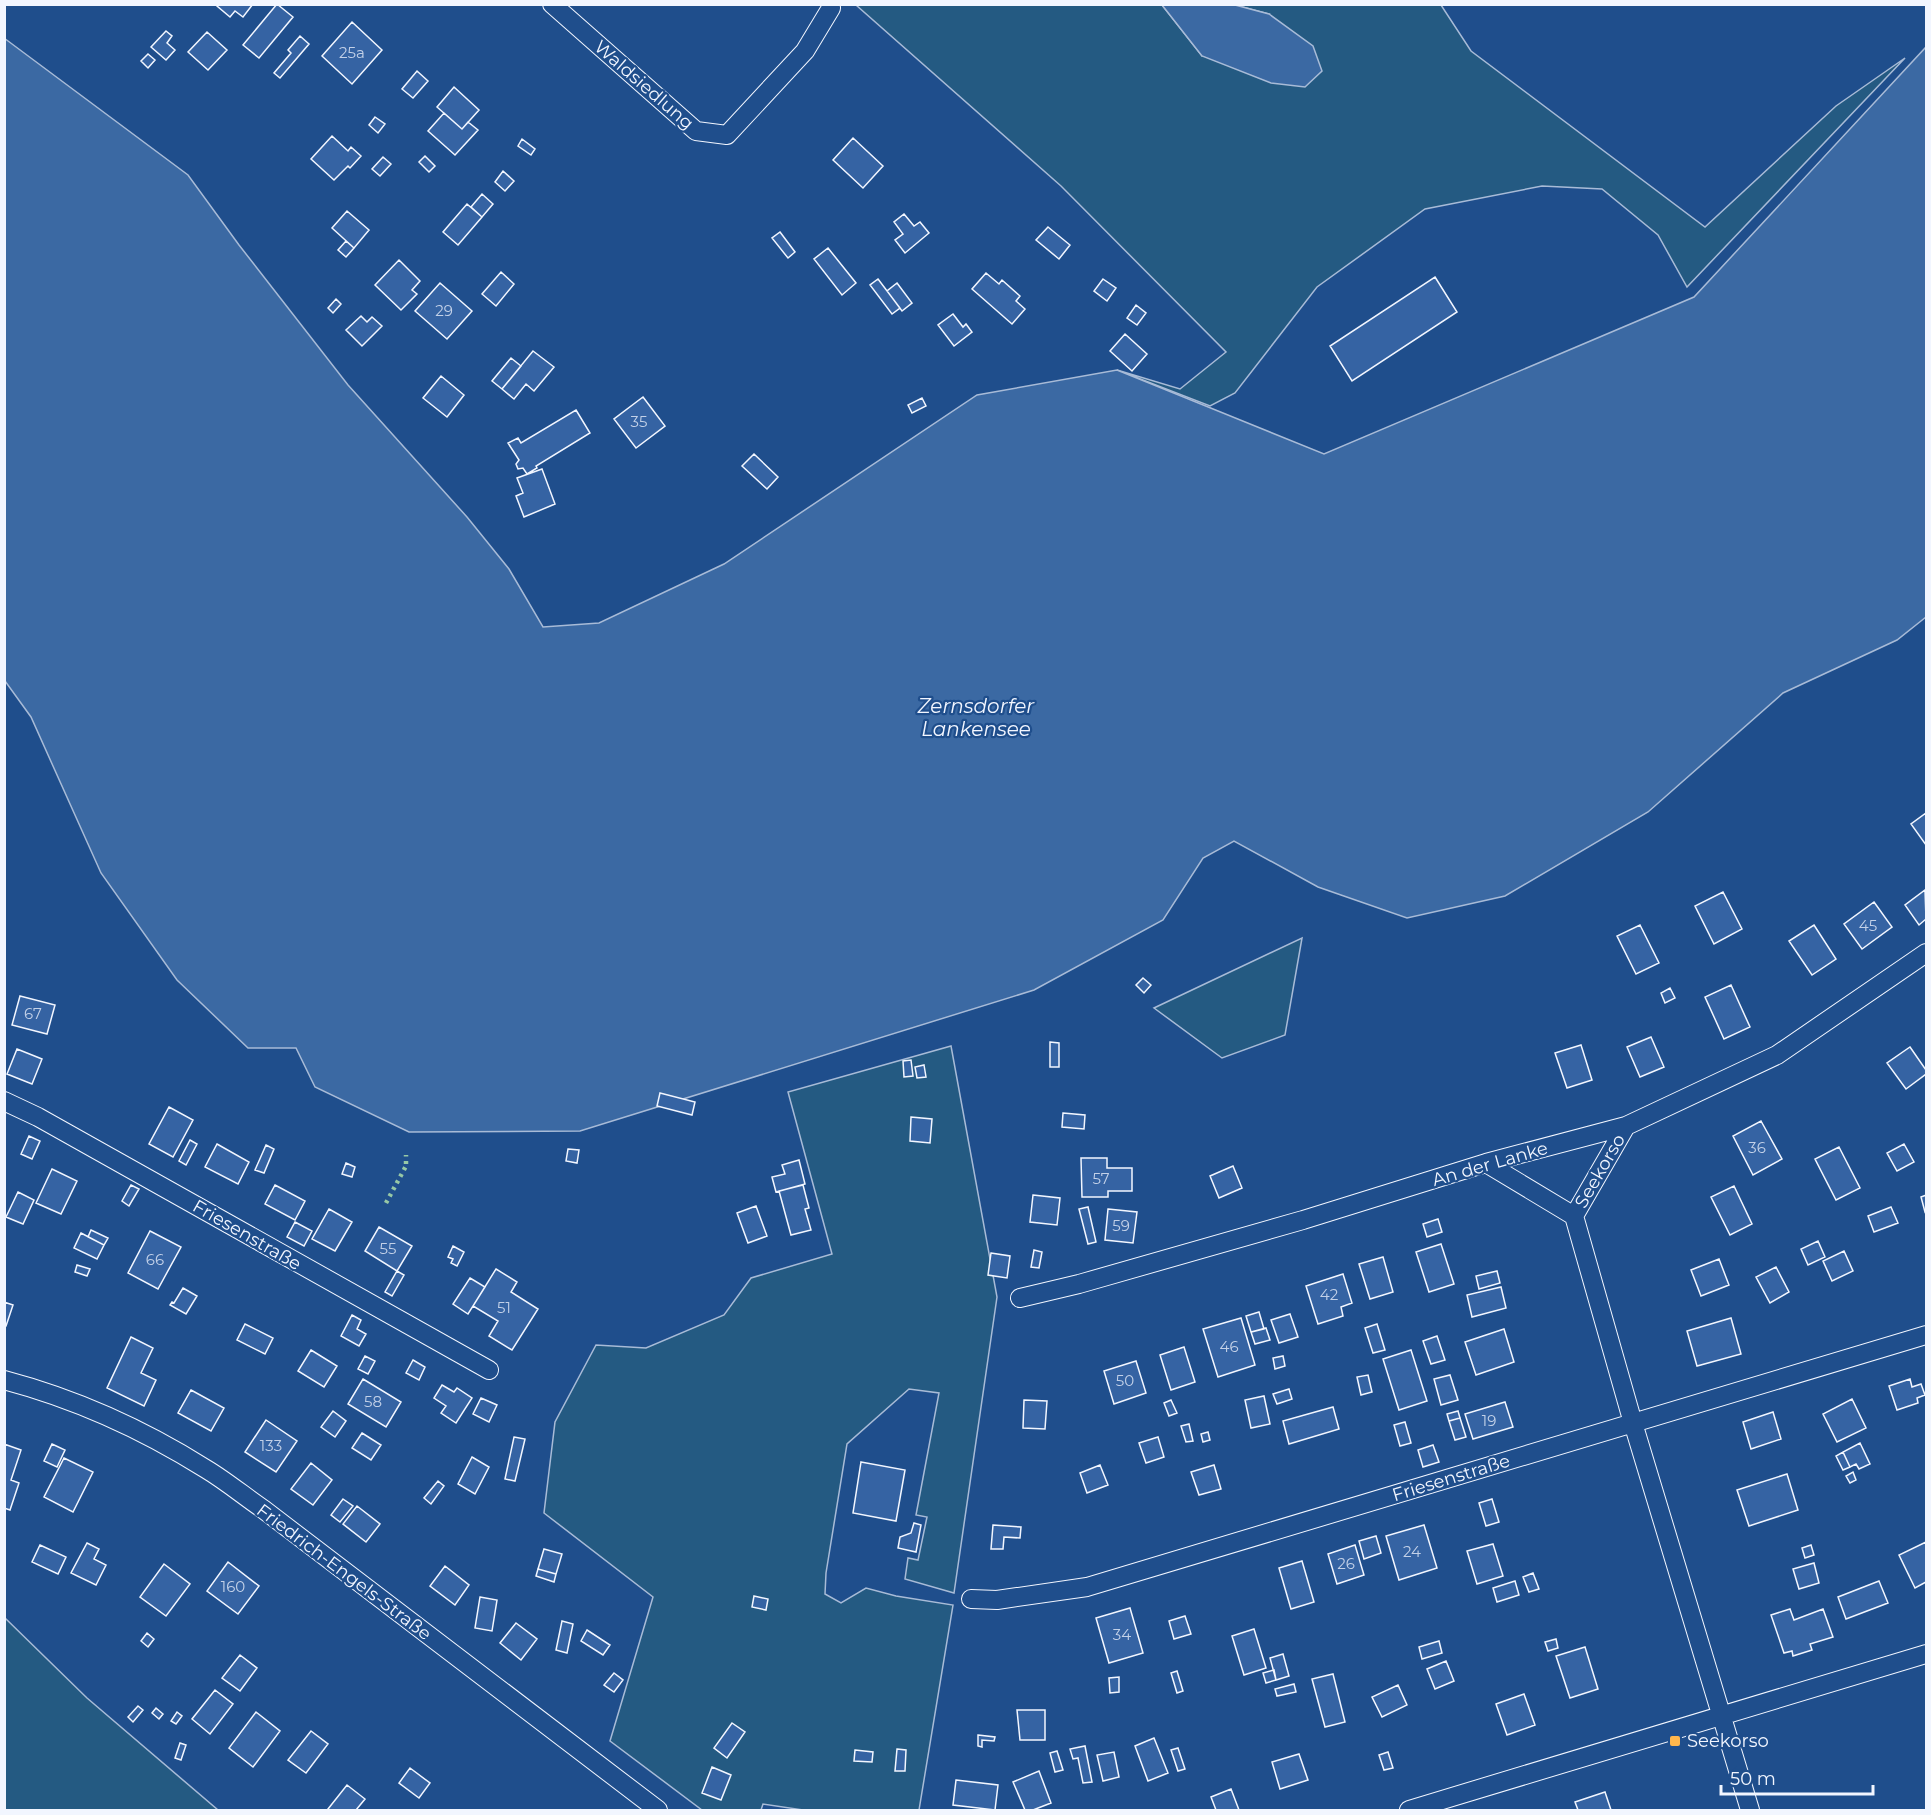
<svg xmlns="http://www.w3.org/2000/svg" width="1931" height="1815" viewBox="0 0 1931 1815" font-family="Montserrat,sans-serif">
  <style>
    .green { fill: #245a82; stroke: #a8bbd7; stroke-width: 1.5 }
    .water { fill: #3b69a3; stroke: #a8bbd7; stroke-width: 1.5 }
    .building { fill: #3563a3; stroke: #f2f6ff; stroke-width: 1.5 }
    .lines { fill: none; stroke-linecap: round; stroke-linejoin: round }
    .street-casing { stroke: #f2f6ff; stroke-width: 20 }
    .street { stroke: #1f4e8c; stroke-width: 18 }
    .hedge { stroke: #97c8a6; stroke-width: 4.5; stroke-dasharray: 3 4.5; stroke-linecap: butt }
    .poi-dot { fill: #ffb74d; stroke: #1f4e8c; stroke-width: 2 }
    .labels { text-anchor: middle; stroke-width: 4.5; stroke-linejoin: round; paint-order: stroke }
    .number-label { font-size: 15px; fill: #c3d1e8 }
    .street-label { font-size: 18px; fill: #f2f6ff; stroke: #1f4e8c }
    .poi-label { font-size: 18px; fill: #f2f6ff; stroke: #1f4e8c; text-anchor: start }
    .water-label { font-size: 20px; font-style: italic; fill: #f2f6ff; stroke: #1f4e8c }
  </style>
  <rect width="100%" height="100%" fill="#1f4e8c"/>
  <path class="green" d="M856 5H1162L1202 56 1269 14 1235 5H1441L1471 51 1705 227 1836 106 1905 58 1687 287 1658 235 1602 189 1542 186 1425 209 1317 287 1235 393 1210 406 1117 370 1180 389 1226 352 1061 186Z
    M1302 938 1285 1035 1222 1058 1154 1008Z
    M951 1046 997 1297 954 1593 905 1579 908 1558 918 1560 927 1517 916 1515 939 1393 909 1389 847 1444 826 1573 825 1594 841 1603 866 1588 896 1596 953 1605 919 1810H803L763 1804 761 1810H702L610 1741 653 1597 544 1513 555 1422 596 1345 646 1348 724 1315 751 1278 832 1254 788 1092Z
    M5 1618 87 1698 218 1810H5Z"/>
  <path class="water" d="M1162 5H1235L1269 14 1313 46 1322 71 1305 87 1271 83 1202 56Z
    M4 38 188 175 239 245 348 385 467 517 509 569 543 627 599 623 724 564 977 395 1117 370 1324 454 1694 297 1926 47V617L1897 640 1783 693 1648 812 1505 896 1407 918 1318 887 1234 841 1203 858 1163 920 1034 990 580 1131 409 1132 315 1087 296 1048H248L177 980 101 873 31 717 5 681Z"/>
  <path class="building" d="M218 4H253L243 17 235 11 230 17 217 6Z
    M277 4 293 17 259 58 243 45Z
    M352 22 382 50 352 84 322 56Z
    M166 31 172 36 167 43 175 50 166 60 151 47Z
    M207 32 227 50 208 70 188 52Z
    M300 36 309 44 280 78 274 73 291 53 288 50Z
    M148 54 155 60 148 68 141 61Z
    M417 71 428 81 413 98 402 89Z
    M454 87 479 110 462 129 437 107Z
    M444 113 462 129 468 122 478 130 455 155 428 131Z
    M375 117 385 124 378 133 369 125Z
    M332 136 348 151 351 147 361 156 350 168 348 166 334 180 311 159Z
    M853 138 883 166 863 188 833 160Z
    M522 139 535 149 531 155 518 146Z
    M425 156 435 166 429 172 419 162Z
    M383 157 391 164 380 176 372 169Z
    M503 171 514 181 505 191 495 182Z
    M482 194 493 204 482 217 471 207Z
    M467 204 482 217 458 245 443 232Z
    M347 211 369 230 354 248 332 228Z
    M904 214 914 226 920 222 929 233 905 253 895 240 903 234 894 222Z
    M1048 227 1070 245 1059 259 1036 240Z
    M780 232 795 252 788 258 772 238Z
    M346 241 354 248 346 257 338 250Z
    M828 248 856 283 842 295 814 259Z
    M399 260 420 281 412 290 417 294 401 310 375 285Z
    M501 272 514 284 496 306 482 294Z
    M986 273 999 284 1002 280 1020 296 1016 301 1025 309 1012 324 972 289Z
    M1435 277 1457 312 1352 381 1330 346Z
    M878 279 900 308 892 314 870 285Z
    M1103 279 1116 288 1107 301 1094 291Z
    M440 283 472 311 447 339 415 311Z
    M897 283 912 303 902 311 887 291Z
    M336 299 341 304 333 313 328 308Z
    M1136 305 1146 313 1137 325 1127 318Z
    M953 314 963 327 966 324 972 332 954 346 938 325Z
    M361 316 367 322 372 317 382 326 362 346 346 330Z
    M1125 334 1147 354 1132 371 1110 351Z
    M533 351 554 367 534 391 526 384 514 399 502 389Z
    M511 358 521 366 502 389 492 381Z
    M441 376 464 395 447 417 423 398Z
    M643 397 665 426 636 448 614 419Z
    M922 398 926 406 912 413 908 405Z
    M576 410 590 433 536 466 537 468 527 474 523 468 518 469 516 464 519 460 508 443 518 438 521 443Z
    M754 454 778 477 767 489 742 466Z
    M542 469 555 504 524 517 516 496 523 493 517 478Z
    M1926 813V845L1911 824Z
    M1925 890 1926 919 1919 925 1905 905Z
    M1723 892 1742 929 1714 944 1695 906Z
    M1874 902 1892 927 1862 949 1844 924Z
    M1640 925 1659 963 1636 974 1617 936Z
    M1814 925 1836 959 1812 975 1789 941Z
    M1143 978 1151 985 1144 993 1136 985Z
    M1731 985 1750 1027 1724 1039 1705 997Z
    M1670 988 1675 998 1665 1003 1661 993Z
    M20 996 55 1005 47 1034 12 1025Z
    M1651 1037 1664 1067 1640 1077 1627 1047Z
    M1050 1042 1059 1043V1067H1050Z
    M1581 1045 1592 1080 1567 1088 1555 1053Z
    M1910 1047 1926 1070V1074L1906 1089 1887 1063Z
    M17 1049 42 1059 32 1084 7 1074Z
    M911 1060 913 1076 904 1077 903 1061Z
    M924 1065 926 1077 917 1078 915 1067Z
    M660 1093 695 1102 692 1115 657 1106Z
    M169 1107 193 1120 173 1157 149 1144Z
    M1063 1113 1085 1115 1084 1129 1062 1127Z
    M911 1117 932 1119 930 1143 910 1141Z
    M1761 1121 1782 1159 1753 1175 1733 1136Z
    M29 1136 40 1141 32 1159 21 1154Z
    M190 1140 197 1144 186 1165 179 1161Z
    M217 1144 249 1162 238 1184 205 1167Z
    M1904 1144 1914 1162 1897 1171 1887 1153Z
    M266 1145 274 1149 264 1173 255 1170Z
    M1839 1147 1860 1188 1836 1200 1815 1159Z
    M568 1149 579 1150 577 1163 566 1161Z
    M1081 1158H1107V1168H1132V1191H1108V1197H1082Z
    M799 1160 805 1184 776 1192 772 1177 785 1174 782 1165Z
    M346 1163 355 1167 352 1177 342 1174Z
    M1233 1166 1242 1188 1219 1198 1210 1176Z
    M52 1169 77 1181 61 1214 36 1203Z
    M131 1185 139 1189 129 1206 122 1201Z
    M275 1185 305 1201 295 1220 265 1204Z
    M803 1185 809 1208 805 1209 811 1230 791 1235 779 1191Z
    M1734 1186 1752 1224 1730 1235 1711 1197Z
    M18 1192 34 1200 23 1224 6 1217Z
    M1033 1195 1060 1198 1057 1225 1030 1222Z
    M1926 1195V1211L1925 1212 1921 1197Z
    M756 1206 767 1236 748 1243 737 1213Z
    M1088 1207 1096 1242 1088 1244 1079 1209Z
    M1891 1207 1898 1223 1874 1232 1868 1216Z
    M329 1209 352 1222 335 1251 312 1239Z
    M1108 1209 1137 1212 1133 1243 1105 1240Z
    M1438 1219 1442 1232 1427 1237 1423 1224Z
    M295 1222 312 1231 304 1246 287 1237Z
    M379 1227 412 1246 397 1271 365 1251Z
    M91 1230 108 1238 104 1245 88 1237Z
    M150 1231 181 1247 158 1289 128 1273Z
    M81 1233 104 1245 97 1259 74 1248Z
    M1818 1241 1825 1257 1808 1265 1801 1249Z
    M1441 1244 1454 1284 1429 1292 1416 1252Z
    M453 1246 464 1252 457 1266 451 1263 453 1259 448 1257Z
    M1034 1250 1042 1252 1039 1268 1031 1267Z
    M1844 1251 1853 1271 1832 1281 1823 1261Z
    M991 1253 1010 1256 1007 1278 988 1275Z
    M1383 1257 1393 1292 1370 1299 1359 1264Z
    M1719 1259 1729 1285 1701 1296 1691 1270Z
    M77 1265 90 1269 87 1276 75 1272Z
    M1776 1267 1789 1292 1770 1303 1756 1277Z
    M496 1269 517 1282 511 1292 538 1309 512 1350 489 1336 498 1321 473 1306Z
    M397 1271 404 1275 392 1296 385 1292Z
    M1497 1271 1500 1283 1479 1289 1476 1276Z
    M1343 1274 1352 1303 1341 1307 1343 1316 1318 1324 1306 1286Z
    M470 1278 485 1287 468 1314 453 1304Z
    M1501 1287 1506 1308 1472 1317 1467 1295Z
    M183 1288 197 1296 186 1314 170 1305 172 1302 174 1303Z
    M4 1302 13 1305 6 1326H4Z
    M1259 1312 1264 1329 1251 1332 1246 1316Z
    M1290 1314 1298 1337 1279 1343 1271 1320Z
    M352 1315 361 1320 357 1329 366 1334 359 1346 341 1336Z
    M1241 1318 1255 1365 1218 1377 1203 1329Z
    M1731 1318 1741 1354 1697 1366 1687 1331Z
    M245 1324 273 1338 265 1354 237 1340Z
    M1377 1324 1385 1350 1373 1353 1365 1328Z
    M1266 1328 1270 1340 1255 1344 1251 1332Z
    M1504 1329 1514 1362 1476 1375 1465 1342Z
    M1437 1336 1445 1360 1431 1364 1423 1341Z
    M131 1337 153 1348 141 1373 156 1380 144 1406 107 1388Z
    M1184 1347 1195 1382 1171 1390 1160 1355Z
    M311 1350 337 1366 324 1387 298 1371Z
    M1411 1350 1427 1401 1399 1410 1383 1359Z
    M365 1356 375 1361 368 1374 358 1369Z
    M1283 1356 1285 1366 1275 1369 1273 1358Z
    M413 1360 425 1367 419 1380 406 1373Z
    M1136 1361 1146 1393 1114 1404 1104 1371Z
    M1368 1375 1372 1392 1361 1395 1357 1377Z
    M1450 1375 1458 1400 1441 1405 1434 1379Z
    M363 1379 401 1402 386 1427 348 1404Z
    M1910 1379 1912 1387 1921 1384 1925 1395 1917 1398 1918 1403 1897 1410 1889 1386Z
    M442 1385 454 1392 457 1388 472 1398 456 1423 441 1413 446 1406 434 1398Z
    M1289 1389 1292 1399 1277 1404 1273 1394Z
    M191 1390 224 1408 211 1431 178 1413Z
    M1264 1396 1270 1424 1251 1428 1245 1400Z
    M481 1398 497 1405 489 1422 473 1414Z
    M1852 1399 1866 1428 1837 1442 1823 1414Z
    M1024 1400 1047 1401 1045 1429 1023 1428Z
    M1171 1400 1177 1413 1169 1416 1164 1403Z
    M1505 1402 1513 1427 1473 1439 1465 1414Z
    M1333 1407 1339 1429 1289 1444 1283 1421Z
    M333 1411 346 1421 335 1437 321 1427Z
    M1458 1411 1460 1418 1449 1421 1447 1414Z
    M1773 1412 1781 1439 1751 1449 1743 1422Z
    M1460 1418 1466 1437 1455 1440 1449 1421Z
    M266 1420 297 1441 276 1472 245 1452Z
    M1405 1422 1411 1443 1400 1446 1394 1425Z
    M1189 1424 1193 1441 1186 1442 1181 1426Z
    M1208 1432 1210 1440 1203 1442 1201 1434Z
    M362 1433 381 1445 371 1460 352 1448Z
    M514 1437 525 1439 515 1481 505 1479Z
    M1158 1437 1164 1457 1146 1463 1139 1443Z
    M1860 1443 1870 1464 1859 1469 1856 1464 1850 1467 1843 1452Z
    M4 1444 21 1450 11 1480 19 1483 10 1510 4 1508Z
    M52 1444 65 1450 57 1467 44 1461Z
    M1433 1445 1439 1462 1423 1467 1418 1450Z
    M1843 1452 1850 1467 1843 1470 1836 1456Z
    M472 1457 489 1467 475 1494 458 1484Z
    M64 1458 93 1472 73 1512 44 1497Z
    M861 1462 905 1470 896 1521 853 1513Z
    M311 1463 332 1480 313 1505 291 1489Z
    M1100 1465 1108 1485 1087 1493 1080 1473Z
    M1214 1465 1221 1489 1199 1495 1191 1472Z
    M1853 1472 1856 1480 1850 1483 1846 1476Z
    M1787 1474 1798 1510 1749 1526 1737 1490Z
    M438 1481 444 1486 431 1504 424 1498Z
    M343 1499 353 1506 340 1522 331 1515Z
    M1492 1499 1499 1522 1486 1526 1479 1503Z
    M357 1506 380 1524 366 1542 343 1524Z
    M914 1523 921 1525 916 1552 898 1548 900 1537 911 1533Z
    M993 1525 1021 1527 1020 1538 1004 1537 1003 1549H991Z
    M1424 1525 1437 1568 1399 1580 1386 1536Z
    M1376 1536 1381 1553 1364 1559 1359 1541Z
    M1926 1542V1582L1915 1588 1899 1555Z
    M87 1543 99 1549 94 1559 106 1565 96 1585 71 1573Z
    M1493 1544 1503 1576 1477 1584 1467 1551Z
    M40 1545 66 1557 58 1574 32 1562Z
    M1355 1545 1364 1575 1337 1584 1328 1554Z
    M1811 1545 1814 1555 1805 1558 1802 1548Z
    M544 1549 562 1554 556 1574 538 1569Z
    M1302 1561 1314 1602 1291 1609 1279 1568Z
    M228 1562 259 1586 238 1614 207 1591Z
    M1814 1563 1819 1583 1799 1589 1793 1569Z
    M164 1564 190 1584 166 1616 140 1597Z
    M445 1566 469 1585 455 1605 430 1586Z
    M538 1569 556 1574 554 1582 536 1576Z
    M1533 1573 1539 1589 1529 1592 1523 1577Z
    M1515 1581 1519 1595 1497 1602 1493 1588Z
    M1879 1581 1888 1603 1846 1619 1838 1597Z
    M754 1596 768 1599 766 1610 752 1607Z
    M480 1597 497 1600 492 1631 475 1628Z
    M1130 1608 1143 1653 1109 1663 1096 1618Z
    M1790 1609 1794 1620 1823 1609 1833 1637 1810 1644 1812 1650 1793 1656 1792 1651 1784 1653 1771 1615Z
    M1185 1616 1191 1634 1174 1639 1169 1621Z
    M562 1621 573 1624 567 1653 556 1650Z
    M516 1623 537 1639 521 1660 500 1643Z
    M1254 1629 1266 1668 1244 1675 1232 1636Z
    M587 1630 610 1645 603 1655 581 1641Z
    M147 1633 154 1639 148 1647 141 1641Z
    M1556 1639 1558 1648 1548 1651 1545 1642Z
    M1439 1641 1442 1653 1422 1659 1419 1647Z
    M1585 1647 1598 1689 1570 1698 1556 1656Z
    M1283 1654 1289 1676 1276 1680 1270 1658Z
    M240 1655 257 1668 240 1691 222 1678Z
    M1446 1661 1454 1681 1435 1689 1427 1669Z
    M1274 1670 1276 1680 1266 1683 1263 1673Z
    M1177 1671 1183 1691 1177 1693 1171 1673Z
    M614 1673 623 1680 614 1692 604 1685Z
    M1333 1674 1345 1722 1325 1727 1312 1679Z
    M1119 1677V1692L1110 1693 1109 1678Z
    M1294 1684 1296 1692 1277 1696 1275 1689Z
    M1398 1685 1407 1705 1382 1717 1372 1697Z
    M215 1690 233 1704 210 1734 192 1719Z
    M1524 1694 1535 1725 1507 1735 1496 1704Z
    M138 1706 143 1710 133 1722 128 1717Z
    M156 1708 163 1714 159 1719 152 1713Z
    M1017 1710H1045V1740H1020Z
    M177 1712 182 1716 176 1724 171 1721Z
    M256 1712 280 1731 253 1767 229 1748Z
    M732 1723 745 1732 727 1758 714 1748Z
    M311 1731 328 1744 306 1773 288 1760Z
    M978 1735 995 1737 994 1741 982 1740V1747L978 1746Z
    M1154 1738 1168 1773 1148 1781 1135 1746Z
    M180 1743 186 1745 181 1760 175 1758Z
    M1085 1746 1092 1782 1083 1783 1078 1758 1073 1759 1070 1749Z
    M1178 1748 1185 1769 1178 1771 1171 1750Z
    M897 1749 906 1750 905 1771H895Z
    M855 1750 873 1752 872 1762 854 1761Z
    M1057 1751 1063 1770 1055 1772 1050 1753Z
    M1114 1752 1119 1777 1103 1781 1097 1755Z
    M1388 1752 1393 1768 1384 1770 1379 1755Z
    M1299 1754 1308 1780 1280 1789 1272 1762Z
    M712 1767 731 1775 721 1800 702 1793Z
    M410 1768 430 1783 419 1798 399 1783Z
    M1039 1771 1051 1803 1033 1810H1025L1013 1782Z
    M956 1780 998 1785 995 1810 953 1805Z
    M347 1785 365 1799 356 1810H329L328 1809Z
    M1231 1789 1239 1810H1216L1211 1797Z
    M1605 1792 1611 1810H1578L1575 1802Z"/>
  <g class="lines">
    <g class="street-casing">
      <path id="street" d="M552 4 696 131 727 135 805 51 831 8
        M4 1101 38 1117 489 1370
        M1626 1126 1574 1216 1633 1423 1750 1810
        M1486 1163 1574 1216
        M1020 1298 1079 1284 1303 1220 1486 1163 1626 1126 1777 1055 1926 953
        M4 1380C76 1399 144 1430 206 1469 226 1481 244 1496 263 1509L658 1810
        M971 1599 997 1600 1087 1587 1926 1335
        M1409 1810 1926 1654"/>
    </g>
    <use href="#street" class="street"/>
    <path class="hedge" d="M406 1164V1155
      M386 1203 406 1166"/>
  </g>
  <rect class="poi-dot" x="1669" y="1735" width="12" height="12" rx="3"/>
  <g class="labels">
    <g class="number-label">
      <text x="352" y="58">25a</text>
      <text x="444" y="316">29</text>
      <text x="639" y="427">35</text>
      <text x="1868" y="931">45</text>
      <text x="33" y="1019">67</text>
      <text x="1757" y="1153">36</text>
      <text x="1101" y="1184">57</text>
      <text x="1121" y="1231">59</text>
      <text x="388" y="1254">55</text>
      <text x="155" y="1265">66</text>
      <text x="1329" y="1300">42</text>
      <text x="504" y="1313">51</text>
      <text x="1229" y="1352">46</text>
      <text x="1125" y="1386">50</text>
      <text x="373" y="1407">58</text>
      <text x="1489" y="1426">19</text>
      <text x="271" y="1451">133</text>
      <text x="1412" y="1557">24</text>
      <text x="1346" y="1569">26</text>
      <text x="233" y="1592">160</text>
      <text x="1122" y="1640">34</text>
    </g>
    <g class="street-label">
      <text transform="translate(644 85) rotate(41)" y="6">Waldsiedlung</text>
      <text transform="translate(1490 1164) rotate(-16)" y="6">An der Lanke</text>
      <text transform="translate(1600 1171) rotate(-60)" y="6">Seekorso</text>
      <text transform="translate(247 1235) rotate(30)" y="6">Friesenstraße</text>
      <text transform="translate(1451 1478) rotate(-17)" y="6">Friesenstraße</text>
      <text transform="translate(344 1572) rotate(37)" y="6">Friedrich-Engels-Straße</text>
    </g>
    <g class="poi-label">
      <text x="1687" y="1747">Seekorso</text>
    </g>
    <g class="water-label">
      <text x="976" y="713">Zernsdorfer<tspan x="976" dy="23">Lankensee</tspan></text>
    </g>
  </g>
  <rect width="1931" height="1815" fill="none" stroke="#f2f6ff" stroke-width="12"/>
  <path d="M1721 1785v9h152v-9" fill="none" stroke="#f2f6ff" stroke-width="3"/>
  <text x="1730" y="1785" font-size="18" fill="#f2f6ff" stroke="#1f4e8c" stroke-width="4.5" paint-order="stroke">50 m</text>
</svg>
